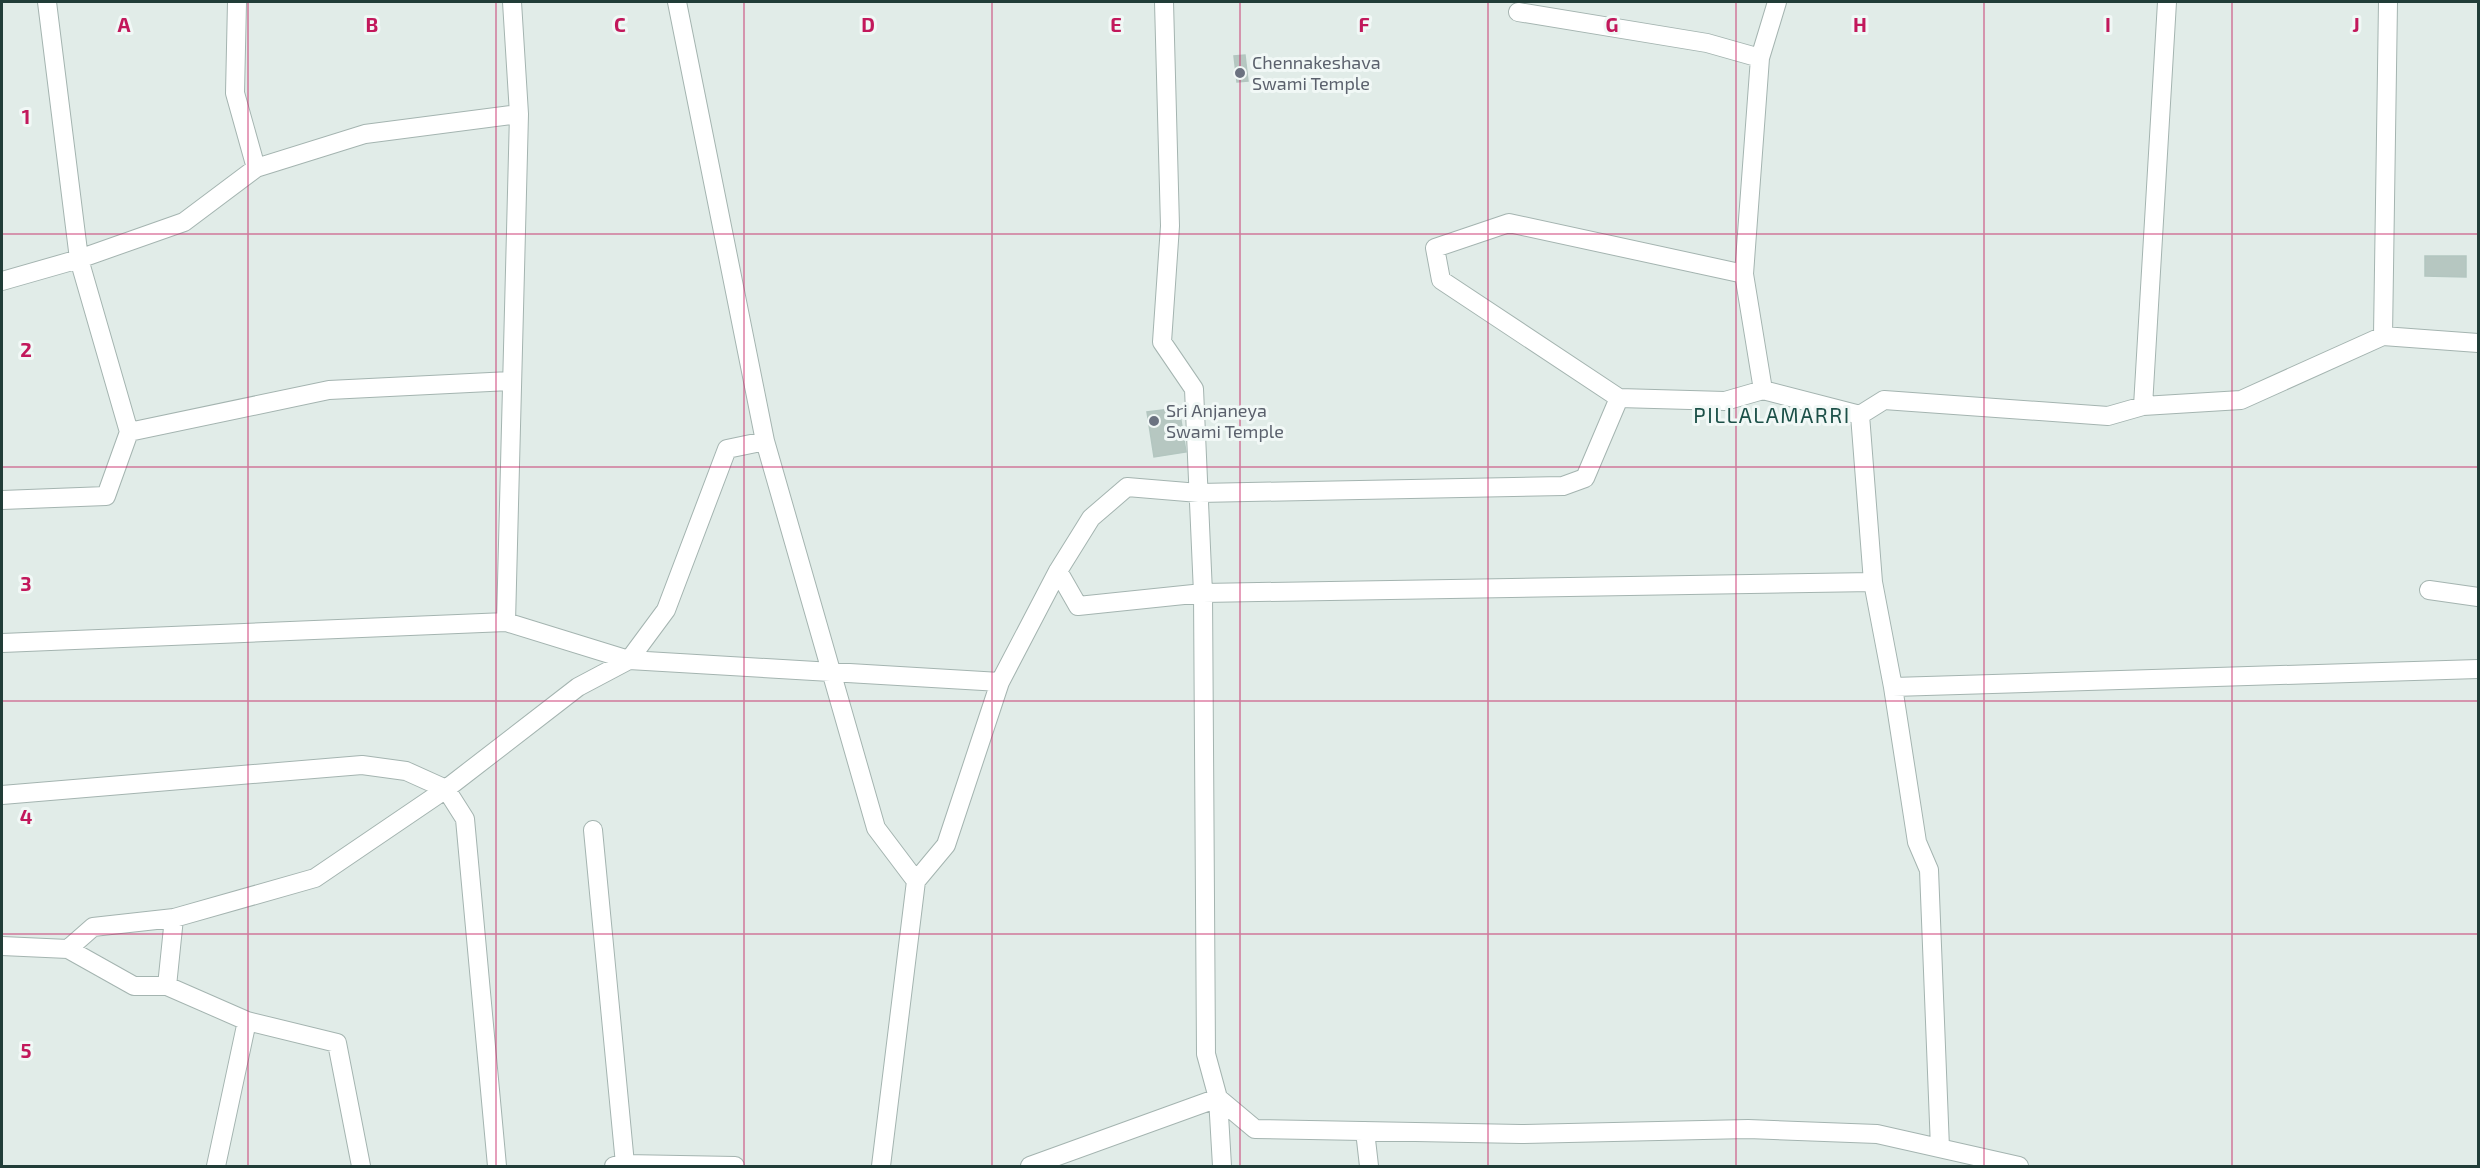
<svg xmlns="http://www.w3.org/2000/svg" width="2480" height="1168" viewBox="0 0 2480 1168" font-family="'Exo 2',sans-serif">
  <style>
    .building { fill: #b6c7c1; stroke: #b3c6c0; stroke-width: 1.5 }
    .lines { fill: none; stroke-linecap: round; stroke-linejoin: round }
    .street-casing { stroke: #a4b4b0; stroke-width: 20 }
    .street { stroke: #fff; stroke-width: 18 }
    .grid { fill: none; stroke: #c2185b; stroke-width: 1.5; stroke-opacity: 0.55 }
    .worship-dot { fill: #6b7280; stroke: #f1f8f6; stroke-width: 2 }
    .labels { text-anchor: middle; stroke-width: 6; stroke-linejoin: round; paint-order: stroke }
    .worship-label { font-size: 18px; fill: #5b616d; stroke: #f1f8f6; text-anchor: start }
    .quarter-label { font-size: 21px; letter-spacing: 1.5px; fill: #1c5048; stroke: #f1f8f6 }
    .grid-label { font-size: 20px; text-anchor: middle; font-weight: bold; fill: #c2185b; stroke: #f1f8f6; stroke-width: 6; stroke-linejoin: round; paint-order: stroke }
  </style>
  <rect width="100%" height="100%" fill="#e1ece8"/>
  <path class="building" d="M1245 55 1248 81 1237 82 1234 56Z
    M2425 256H2466V277L2425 276Z
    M1179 408 1186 452 1154 457 1147 412Z"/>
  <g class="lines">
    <g class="street-casing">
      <path id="street" d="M237 2 235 93 256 168
        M677 2 765 441 876 828 916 881
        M1164 2 1170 226 1162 342 1194 389 1203 593 1206 1054 1218 1098 1255 1129 1521 1134 1748 1129 1877 1134 2019 1166
        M1518 12 1707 43 1760 58
        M1744 274 1509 223 1435 248 1441 280 1619 398 1725 401 1763 390 1860 415 1884 400 2108 416 2143 406 2241 400 2383 336 2388 2
        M2 281 79 259 184 222 256 168 365 134 519 114
        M2383 336 2478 343
        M1763 390 1744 274 1760 58 1777 2
        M2143 406 2167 2
        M1860 415 1873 582 1893 687 1917 842 1929 870 1940 1148
        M129 432 329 390 512 381
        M2 500 106 496 129 432 79 259 47 2
        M1058 571 1078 606 1203 593 1873 582
        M2429 590 2478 597
        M506 622 519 114 512 2
        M2 643 506 622 629 660 1000 682
        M1893 687 2478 669
        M2 795 362 765 406 771 446 789 465 819 497 1166
        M593 830 625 1164
        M2 946 68 949 134 986H167L247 1021 337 1043 361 1166
        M68 949 93 927 174 918 315 878 446 789 578 687 629 660 666 610 727 449 765 441
        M167 986 174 918
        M1365 1131 1369 1166
        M216 1166 247 1021
        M614 1166 625 1164 735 1166
        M881 1166 916 881 946 845 1000 682 1058 571 1091 518 1127 487 1199 493 1563 486 1585 478 1619 398
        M1030 1166 1218 1098 1222 1166"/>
    </g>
    <use href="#street" class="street"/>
  </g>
  <path class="grid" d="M248 2V1166M496 2V1166M744 2V1166M992 2V1166M1240 2V1166M1488 2V1166M1736 2V1166M1984 2V1166M2232 2V1166M2 234H2478M2 467H2478M2 701H2478M2 934H2478"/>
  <g class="worship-dot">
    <circle cx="1240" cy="73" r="6"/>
    <circle cx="1154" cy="421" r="6"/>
  </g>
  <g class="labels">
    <g class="worship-label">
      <text x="1252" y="69">Chennakeshava<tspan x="1252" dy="21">Swami Temple</tspan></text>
      <text x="1166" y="417">Sri Anjaneya<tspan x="1166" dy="21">Swami Temple</tspan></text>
    </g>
    <g class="quarter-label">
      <text x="1772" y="423">PILLALAMARRI</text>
    </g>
  </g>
  <g class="grid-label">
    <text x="124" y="32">A</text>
    <text x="372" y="32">B</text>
    <text x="620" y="32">C</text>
    <text x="868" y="32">D</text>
    <text x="1116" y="32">E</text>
    <text x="1364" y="32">F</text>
    <text x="1612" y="32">G</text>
    <text x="1860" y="32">H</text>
    <text x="2108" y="32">I</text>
    <text x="2356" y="32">J</text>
    <text x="26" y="124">1</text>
    <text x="26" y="357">2</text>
    <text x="26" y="591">3</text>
    <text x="26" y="824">4</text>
    <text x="26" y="1058">5</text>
  </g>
  <rect width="2480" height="1168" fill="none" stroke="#213d38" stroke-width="6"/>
</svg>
